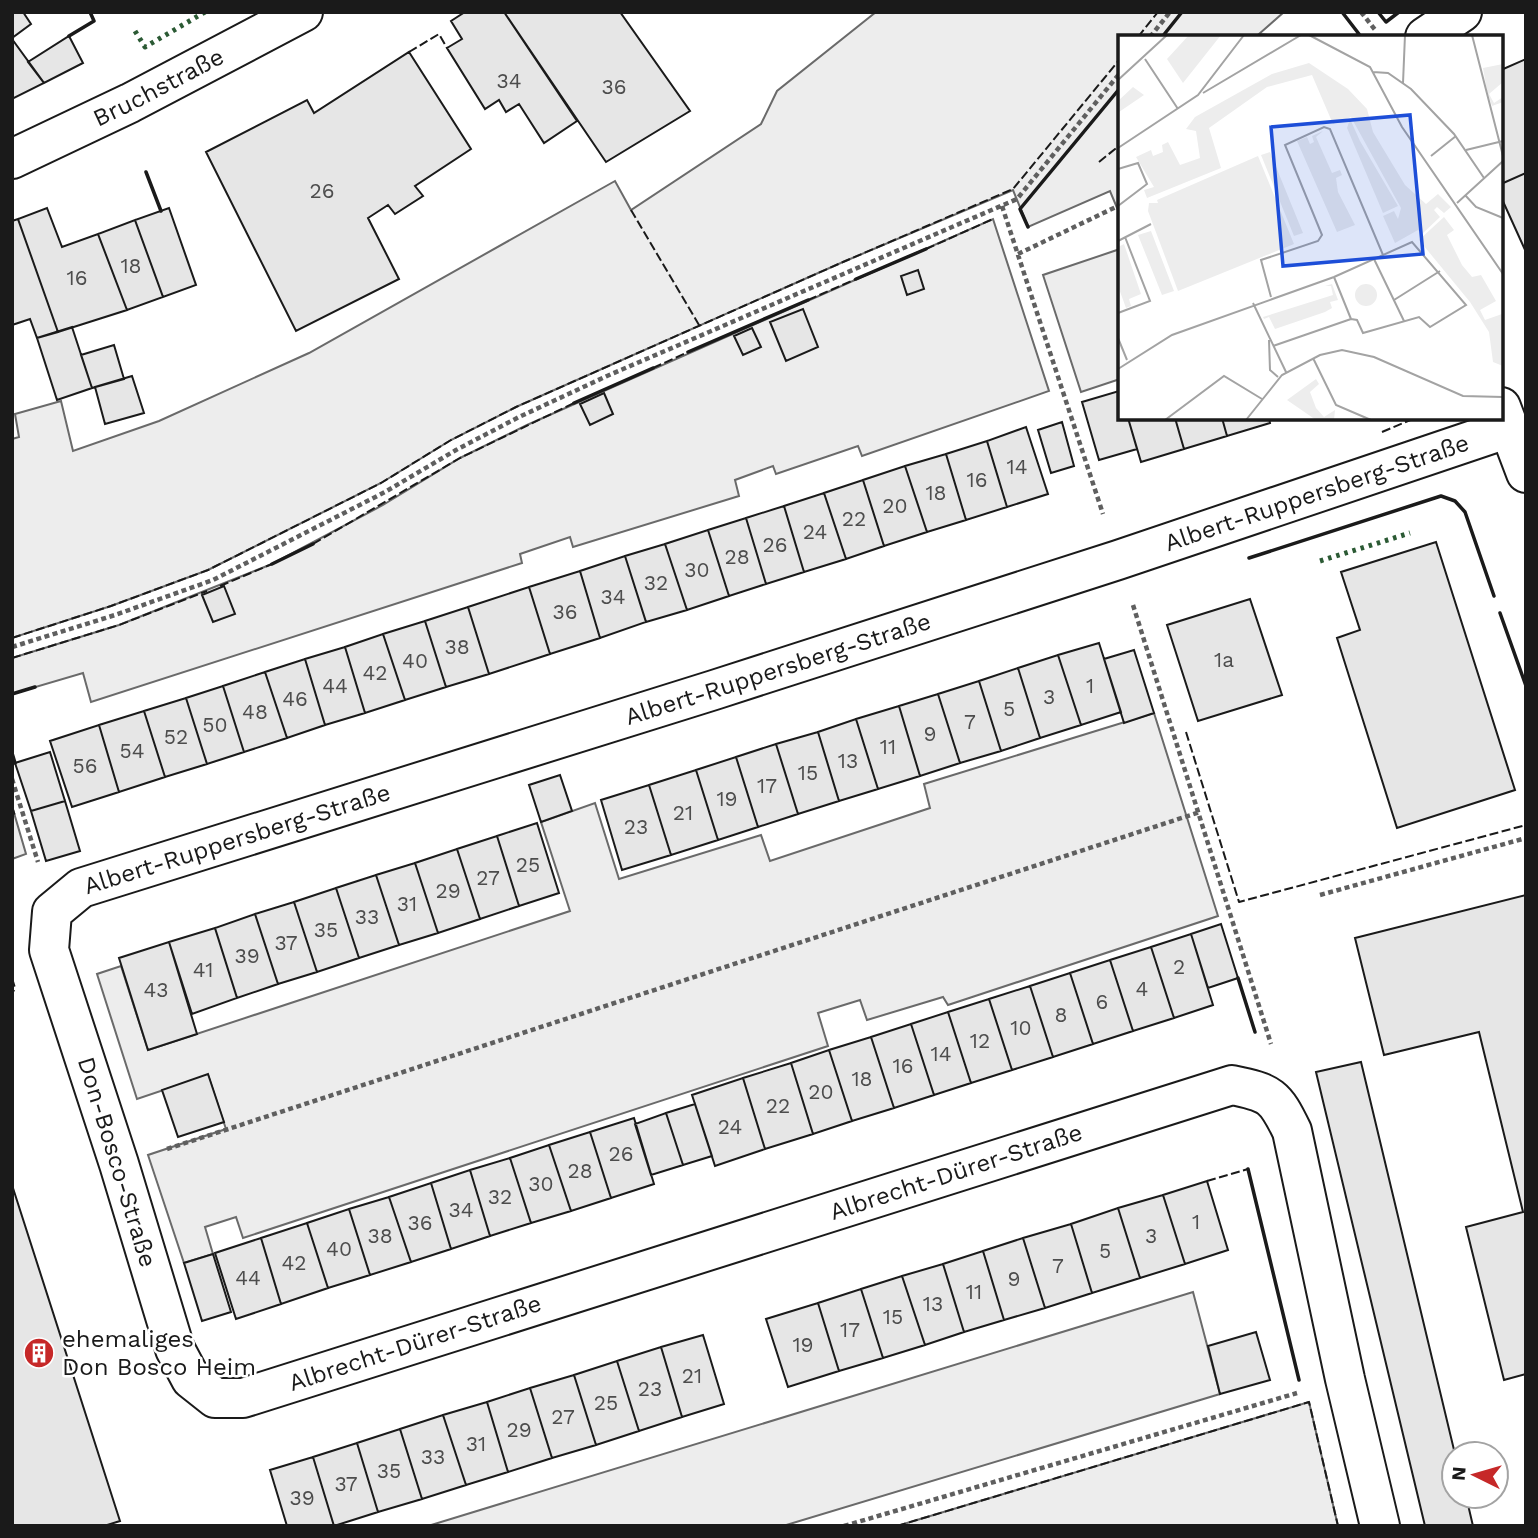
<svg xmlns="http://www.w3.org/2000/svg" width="1538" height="1538" viewBox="0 0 1538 1538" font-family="'Work Sans',sans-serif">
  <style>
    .built { fill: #ededed; stroke: #6a6a6a; stroke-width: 2 }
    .building { fill: #e6e6e6; stroke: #1a1a1a; stroke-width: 2 }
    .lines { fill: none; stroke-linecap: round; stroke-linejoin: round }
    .minor-casing { stroke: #1a1a1a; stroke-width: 42 }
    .path { stroke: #5f5f5f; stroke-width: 4.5; stroke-dasharray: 5 3.5; stroke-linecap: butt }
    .minor { stroke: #fff; stroke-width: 38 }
    .hedge { stroke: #2b5a34; stroke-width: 5; stroke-dasharray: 3.5 5; stroke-linecap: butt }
    .fence { stroke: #1a1a1a; stroke-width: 2; stroke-dasharray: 9 3.5; stroke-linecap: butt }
    .wall { stroke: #1a1a1a; stroke-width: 3.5 }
    .labels { text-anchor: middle; stroke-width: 5; stroke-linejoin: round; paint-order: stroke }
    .number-label { font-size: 21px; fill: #4d4d4d }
    .street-label { font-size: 24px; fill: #1a1a1a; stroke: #fff }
    .poi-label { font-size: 24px; fill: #1a1a1a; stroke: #fff; text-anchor: start }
    .inset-road { fill: none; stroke: #a3a3a3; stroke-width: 2 }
    .view { fill: #1d4ed8; fill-opacity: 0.15; stroke: #1d4ed8; stroke-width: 3.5 }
    .inset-edge { fill: none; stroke: #1a1a1a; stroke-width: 3.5 }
  </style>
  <rect width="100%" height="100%" fill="#fff"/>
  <path class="built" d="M876 12H1284L1259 34 1283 37H1120V215L1110 191 1028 227 1013 190 843 262 516 407 451 440 381 483 208 570 111 606 12 638V439L19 437 15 414 61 401 73 451 159 421 309 353 615 181 631 210 761 124 777 91Z
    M993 219 1049 391 862 456 858 446 776 474 773 466 735 480 739 496 573 547 570 537 520 554 522 563 91 702 83 673 12 694V658L119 625 272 564 383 505 460 458 527 425Z
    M1120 249V379L1081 392 1043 275Z
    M1154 713 1218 916 948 1005 943 997 867 1020 860 1000 818 1013 828 1046 243 1238 236 1217 205 1227 213 1254 184 1263 148 1155 226 1129 208 1075 137 1099 97 974 121 966 148 1050 570 911 541 822 595 803 619 879 761 835 770 861 930 808 924 784Z
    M12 806 26 854 12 859Z
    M1193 1292 1220 1394 783 1526H428Z
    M1309 1402 1338 1526H897Z"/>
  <path class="building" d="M12 12H23L31 24 12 38Z
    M465 12H504L577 121 544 143 519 104 506 112 499 100 485 109 447 48 462 39 451 21Z
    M504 12H620L690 111 606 162Z
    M69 36 83 63 44 83 28 62Z
    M12 39 44 83 12 99Z
    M409 52 471 149 415 186 423 196 395 214 388 205 368 218 399 279 296 331 206 152 307 100 314 113Z
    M1526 59V173L1501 184V70Z
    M1526 173V252L1501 197V184Z
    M47 208 62 247 98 234 127 310 58 332 18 219Z
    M169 208 196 285 163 297 135 220Z
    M18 219 58 332 37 338 30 319 12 325V221Z
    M135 220 163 297 127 310 98 234Z
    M918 270 924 289 907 295 901 276Z
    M803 309 818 347 786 361 770 322Z
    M72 327 92 388 57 400 37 338Z
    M752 328 761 347 743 355 734 336Z
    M114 345 124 379 92 388 81 355Z
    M132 376 144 413 105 424 95 387Z
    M1119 391 1120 418H1128L1137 449 1099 460 1082 402Z
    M604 393 613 414 590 425 580 404Z
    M1128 418H1175L1184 449 1141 462Z
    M1175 418H1222L1227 436 1184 449Z
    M1222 418H1269L1270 423 1227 436Z
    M1062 422 1074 466 1051 473 1038 430Z
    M1026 427 1048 494 1007 507 987 441Z
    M987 441 1007 507 966 520 946 454Z
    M946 454 966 520 927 532 905 466Z
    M905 466 927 532 884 546 863 480Z
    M863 480 884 546 846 559 824 493Z
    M824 493 846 559 804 572 784 506Z
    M784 506 804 572 766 584 746 518Z
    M746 518 766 584 729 596 708 530Z
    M708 530 729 596 687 610 665 544Z
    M1436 542 1515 790 1397 828 1337 638 1360 630 1341 572Z
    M665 544 687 610 646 622 625 556Z
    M625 556 646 622 600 638 580 571Z
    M580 571 600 638 550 654 529 587Z
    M224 586 235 614 213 622 202 595Z
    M529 587 550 654 489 674 468 607Z
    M1250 599 1282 695 1198 721 1167 625Z
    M468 607 489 674 446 687 425 621Z
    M425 621 446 687 405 700 383 634Z
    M383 634 405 700 365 713 345 647Z
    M1099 643 1121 712 1081 725 1058 655Z
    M345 647 365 713 325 725 305 659Z
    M1134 650 1154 713 1124 723 1104 659Z
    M1058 655 1081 725 1040 738 1018 668Z
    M305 659 325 725 287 738 265 672Z
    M1018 668 1040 738 1001 751 979 681Z
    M265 672 287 738 244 752 223 686Z
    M979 681 1001 751 960 763 938 694Z
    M223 686 244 752 207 764 186 698Z
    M938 694 960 763 920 776 899 706Z
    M186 698 207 764 165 777 144 711Z
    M899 706 920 776 878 789 856 719Z
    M144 711 165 777 119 792 99 725Z
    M856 719 878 789 839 801 818 732Z
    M99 725 119 792 72 807 50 741Z
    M818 732 839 801 798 814 776 744Z
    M776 744 798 814 758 827 736 757Z
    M50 752 65 801 31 811 15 763Z
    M736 757 758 827 718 840 696 770Z
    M696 770 718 840 671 855 649 785Z
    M560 775 572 811 541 822 529 785Z
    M649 785 671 855 622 870 601 800Z
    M65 801 80 851 46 861 31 811Z
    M537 823 559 893 519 906 497 836Z
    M497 836 519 906 480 919 457 849Z
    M457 849 480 919 438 933 415 863Z
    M415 863 438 933 399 945 376 875Z
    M376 875 399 945 359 958 336 888Z
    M336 888 359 958 317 972 294 902Z
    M1526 895V1374L1504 1380 1466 1227 1523 1212 1479 1032 1384 1055 1355 938Z
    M294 902 317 972 278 984 255 914Z
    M255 914 278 984 237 998 215 928Z
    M1221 924 1238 978 1208 988 1191 934Z
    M215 928 237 998 192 1014 169 942Z
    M1191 934 1213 1005 1174 1018 1151 947Z
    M169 942 197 1034 148 1050 119 958Z
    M1151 947 1174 1018 1133 1031 1110 960Z
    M1110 960 1133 1031 1093 1044 1070 973Z
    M1070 973 1093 1044 1053 1057 1030 986Z
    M1030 986 1053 1057 1012 1070 989 999Z
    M989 999 1012 1070 971 1083 948 1012Z
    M948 1012 971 1083 934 1095 911 1024Z
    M911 1024 934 1095 894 1108 871 1037Z
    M871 1037 894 1108 852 1121 829 1050Z
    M829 1050 852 1121 813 1134 791 1063Z
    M1361 1062 1455 1454 1454 1496H1466L1473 1526H1425L1316 1072Z
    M791 1063 813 1134 765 1149 743 1078Z
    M208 1074 224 1122 178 1137 162 1090Z
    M743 1078 765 1149 715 1166 692 1095Z
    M695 1104 712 1156 683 1165 666 1113Z
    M666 1113 683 1165 651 1175 635 1124Z
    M634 1118 654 1184 611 1198 590 1132Z
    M590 1132 611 1198 571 1211 549 1145Z
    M549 1145 571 1211 531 1223 510 1158Z
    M510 1158 531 1223 490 1236 470 1170Z
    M470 1170 490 1236 451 1249 431 1183Z
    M1207 1181 1228 1250 1185 1264 1163 1195Z
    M431 1183 451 1249 411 1262 389 1197Z
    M12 1185 120 1521 104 1526H12Z
    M1163 1195 1185 1264 1140 1278 1118 1208Z
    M389 1197 411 1262 370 1275 349 1209Z
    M1118 1208 1140 1278 1092 1293 1071 1224Z
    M349 1209 370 1275 328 1288 307 1223Z
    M307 1223 328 1288 281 1304 261 1238Z
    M1071 1224 1092 1293 1045 1308 1023 1238Z
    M261 1238 281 1304 236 1319 215 1253Z
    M1023 1238 1045 1308 1004 1320 983 1251Z
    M983 1251 1004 1320 964 1332 943 1264Z
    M213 1254 231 1312 202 1321 184 1263Z
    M943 1264 964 1332 925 1345 902 1276Z
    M902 1276 925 1345 883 1358 861 1289Z
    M861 1289 883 1358 839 1371 818 1303Z
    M818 1303 839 1371 788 1387 766 1319Z
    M1256 1332 1270 1380 1220 1394 1208 1346Z
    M703 1335 724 1404 682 1417 661 1347Z
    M661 1347 682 1417 639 1431 617 1361Z
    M617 1361 639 1431 596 1445 574 1375Z
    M574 1375 596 1445 552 1458 530 1388Z
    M530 1388 552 1458 508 1472 487 1402Z
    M487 1402 508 1472 466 1485 443 1415Z
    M443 1415 466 1485 422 1499 400 1429Z
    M400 1429 422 1499 378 1512 357 1443Z
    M357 1443 378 1512 334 1526 313 1457Z
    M313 1457 334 1526H287L270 1470Z"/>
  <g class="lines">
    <g class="minor-casing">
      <g id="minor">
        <path d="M1425 37 1462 12"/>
        <path id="s1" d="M12 159 130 103 303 12"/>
        <path d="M1501 407 1526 473"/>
        <path id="s2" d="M1380 1526 1345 1379 1292 1131C1275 1096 1271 1093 1232 1085L243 1398H215L191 1379 175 1349 119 1164 49 950 52 912 81 888 714 690 1118 560 1509 428"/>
      </g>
    </g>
    <path class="path" d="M1361 12 1376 31
      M1150 37 1170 12
      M1002 206 1103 514
      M1018 254 1120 205
      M1133 605 1271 1044
      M12 647 115 615 213 580 385 492 456 450 519 417 607 376 1017 199 1120 73
      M12 779 38 862
      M1320 895 1526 838
      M167 1149 1200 812
      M844 1526 1297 1393"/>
    <use href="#minor" class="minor"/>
    <path class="hedge" d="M135 31 145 47 205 12
      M1320 561 1410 533"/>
    <path class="fence" d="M1138 37 1158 12
      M1255 37 1258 35 1283 37
      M409 52 439 34 447 48
      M1099 162 1120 145
      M631 210 699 325
      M926 249 993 219
      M808 300 856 279
      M653 368 688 352
      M1382 432 1415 418
      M313 544 460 458 574 403
      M220 586 272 564
      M12 638 111 606 208 570 381 483 451 440 516 407 843 262 1013 189 1120 59
      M12 658 119 625 207 591
      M1186 732 1239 902 1526 825
      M12 806 15 816
      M12 978 15 988 12 994
      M1207 1181 1248 1169
      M897 1526 1309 1402 1338 1526"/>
    <path class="wall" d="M1342 12 1359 34 1354 37
      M1378 12 1386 22 1399 12
      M69 36 94 21 90 12
      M1162 37 1182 12
      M146 172 161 211
      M1028 227 1020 209 1120 88
      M856 279 926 249
      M688 352 808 300
      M574 403 653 368
      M1249 558 1441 496 1455 501 1465 512 1494 596
      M272 564 313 544
      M1500 613 1526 686
      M12 694 35 687
      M12 753 15 763
      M1238 978 1255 1032
      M1248 1169 1299 1380"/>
  </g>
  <defs>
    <g id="building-disc" transform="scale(1.575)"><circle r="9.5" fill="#c62828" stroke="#fff"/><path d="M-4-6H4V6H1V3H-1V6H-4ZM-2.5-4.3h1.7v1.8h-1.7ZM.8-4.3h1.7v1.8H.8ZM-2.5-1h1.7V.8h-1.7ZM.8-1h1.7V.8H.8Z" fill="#fff"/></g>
  </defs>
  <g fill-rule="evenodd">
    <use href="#building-disc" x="39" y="1353"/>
  </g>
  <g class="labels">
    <g class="number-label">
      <text x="509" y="88">34</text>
      <text x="614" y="94">36</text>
      <text x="322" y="198">26</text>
      <text x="131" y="273">18</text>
      <text x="77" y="285">16</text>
      <text x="1017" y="474">14</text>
      <text x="977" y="487">16</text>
      <text x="936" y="500">18</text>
      <text x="895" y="513">20</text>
      <text x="854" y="526">22</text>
      <text x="815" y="539">24</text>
      <text x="775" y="552">26</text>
      <text x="737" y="564">28</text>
      <text x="697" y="577">30</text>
      <text x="656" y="590">32</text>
      <text x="613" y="604">34</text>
      <text x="565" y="619">36</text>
      <text x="457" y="654">38</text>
      <text x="1224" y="667">1a</text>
      <text x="415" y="668">40</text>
      <text x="375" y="680">42</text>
      <text x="335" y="693">44</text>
      <text x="1090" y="693">1</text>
      <text x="1049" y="704">3</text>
      <text x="295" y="706">46</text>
      <text x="1009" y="716">5</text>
      <text x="255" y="719">48</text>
      <text x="970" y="729">7</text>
      <text x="215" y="732">50</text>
      <text x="930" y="741">9</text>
      <text x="176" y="744">52</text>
      <text x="888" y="754">11</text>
      <text x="132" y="758">54</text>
      <text x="848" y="768">13</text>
      <text x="85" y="773">56</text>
      <text x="808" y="780">15</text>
      <text x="767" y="793">17</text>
      <text x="727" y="806">19</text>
      <text x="683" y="820">21</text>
      <text x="636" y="834">23</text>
      <text x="528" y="872">25</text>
      <text x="488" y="885">27</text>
      <text x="448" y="898">29</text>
      <text x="407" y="911">31</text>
      <text x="367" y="924">33</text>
      <text x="326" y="937">35</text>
      <text x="286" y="950">37</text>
      <text x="247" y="963">39</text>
      <text x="1179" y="974">2</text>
      <text x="203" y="977">41</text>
      <text x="1142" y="996">4</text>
      <text x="156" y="997">43</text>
      <text x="1102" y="1009">6</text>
      <text x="1061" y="1022">8</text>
      <text x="1021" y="1035">10</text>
      <text x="980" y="1048">12</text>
      <text x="941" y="1061">14</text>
      <text x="903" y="1073">16</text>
      <text x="862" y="1086">18</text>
      <text x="821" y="1099">20</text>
      <text x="778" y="1113">22</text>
      <text x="730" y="1134">24</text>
      <text x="621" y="1161">26</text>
      <text x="580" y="1178">28</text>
      <text x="541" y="1191">30</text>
      <text x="500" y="1204">32</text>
      <text x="461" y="1217">34</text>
      <text x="1196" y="1229">1</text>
      <text x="420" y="1230">36</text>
      <text x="380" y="1243">38</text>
      <text x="1151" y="1243">3</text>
      <text x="339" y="1256">40</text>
      <text x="1105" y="1258">5</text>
      <text x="294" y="1270">42</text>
      <text x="1058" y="1273">7</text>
      <text x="248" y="1285">44</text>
      <text x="1014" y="1286">9</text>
      <text x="974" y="1299">11</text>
      <text x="933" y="1311">13</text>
      <text x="893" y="1324">15</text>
      <text x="850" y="1337">17</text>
      <text x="803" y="1352">19</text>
      <text x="692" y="1383">21</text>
      <text x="650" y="1396">23</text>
      <text x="606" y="1410">25</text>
      <text x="563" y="1424">27</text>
      <text x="519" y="1437">29</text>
      <text x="476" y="1451">31</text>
      <text x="433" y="1464">33</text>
      <text x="389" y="1478">35</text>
      <text x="346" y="1491">37</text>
      <text x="302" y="1505">39</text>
    </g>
    <g class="street-label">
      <text dy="8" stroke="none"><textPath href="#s1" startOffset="163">Bruchstraße</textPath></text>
      <text dy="8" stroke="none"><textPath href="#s2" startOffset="3407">Albert-Ruppersberg-Straße</textPath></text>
      <text dy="8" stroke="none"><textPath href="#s2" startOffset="2840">Albert-Ruppersberg-Straße</textPath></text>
      <text dy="8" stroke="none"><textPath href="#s2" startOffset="2273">Albert-Ruppersberg-Straße</textPath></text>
      <text transform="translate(117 1162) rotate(73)" y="8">Don-Bosco-Straße</text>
      <text transform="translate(956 1172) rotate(-18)" y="8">Albrecht-Dürer-Straße</text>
      <text transform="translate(415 1343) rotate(-18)" y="8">Albrecht-Dürer-Straße</text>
    </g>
    <g class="poi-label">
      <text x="62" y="1347">ehemaliges<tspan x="62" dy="28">Don Bosco Heim</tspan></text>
    </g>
  </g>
  <g transform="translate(1118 35)">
    <rect width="385" height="385" fill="#fff"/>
    <path d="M71 0H103L65 48 49 24ZM191 28 230 54 249 74 255 97 287 150 308 169 320 159 333 172 326 178 319 172 316 175 322 182 304 199 300 195 277 208 265 181 276 176 280 184 283 173 233 82 215 89 194 40 149 52 91 93 103 133 29 163 26 155 36 152 18 122 33 115 35 121 45 117 44 110 50 107 62 130 82 123 78 96 68 94 77 82 154 39ZM385 29V47L371 59 376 68 385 62V67L374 71 369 56 365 33ZM15 52 26 60 1 77 0 86V66ZM232 84 242 106 280 171 265 178 229 93ZM205 96 198 102 214 138 222 135 224 140 218 143 220 157 237 190 219 197 179 106 189 102 192 109 196 107 194 101ZM152 117 185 198 176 201 143 120ZM140 121 176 209 60 256 30 176 31 168H40L39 165ZM326 182 336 195 329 200 344 230 354 242 363 240 378 266 362 275 367 285 384 279 385 331 375 327 371 297 352 267 301 205ZM33 196 56 256 44 260 20 200ZM6 209 23 259 11 264 13 271 8 273 0 251V212ZM214 249 220 265 212 267 214 273 207 277 157 294 151 282 146 284 145 282 215 260 213 251H207ZM237 260a11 11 0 1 1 22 0a11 11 0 1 1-22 0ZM198 344 201 349 192 357 198 373 206 382 217 375 216 385H198L169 365Z" fill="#ededed"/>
    <path class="inset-road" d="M191 0 252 32 284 92 385 239M354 0 385 121M27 24 60 74M255 37 270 38 293 54 336 99 366 143M0 45 49 0M285 48 287 0M85 58 183 0M0 113 80 60 126 0M348 115 385 106M313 121 338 101M0 134 20 128 29 149 0 171M347 160 358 172 385 183M339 168 385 126M0 206 33 189M256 224 286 286M216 242 233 284M153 262 143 225 200 206 204 200 167 110 206 92 212 94 265 220M276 265 322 236M135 268 168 337M0 278 32 266 7 202M0 303 9 325M151 305 152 335 160 342M155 311 233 284M195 323 218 370 253 385M0 334 54 300 216 242 294 207 348 270 312 292 301 282 245 298 239 285 233 284M47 385 106 341 144 364M128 385 164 340 202 320 224 315 256 322 345 361 385 362"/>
    <path class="view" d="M292 80 305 219 165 231 153 92Z"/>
    <rect width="385" height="385" class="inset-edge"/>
  </g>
  <rect width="1538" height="1538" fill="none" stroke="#1a1a1a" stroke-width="28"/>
  <g transform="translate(1475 1475) rotate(275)"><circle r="33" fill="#ffffff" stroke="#a3a3a3" stroke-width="2"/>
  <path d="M0-5L12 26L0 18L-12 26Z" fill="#c62828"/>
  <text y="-10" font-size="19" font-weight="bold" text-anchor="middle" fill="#1a1a1a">N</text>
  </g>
</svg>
